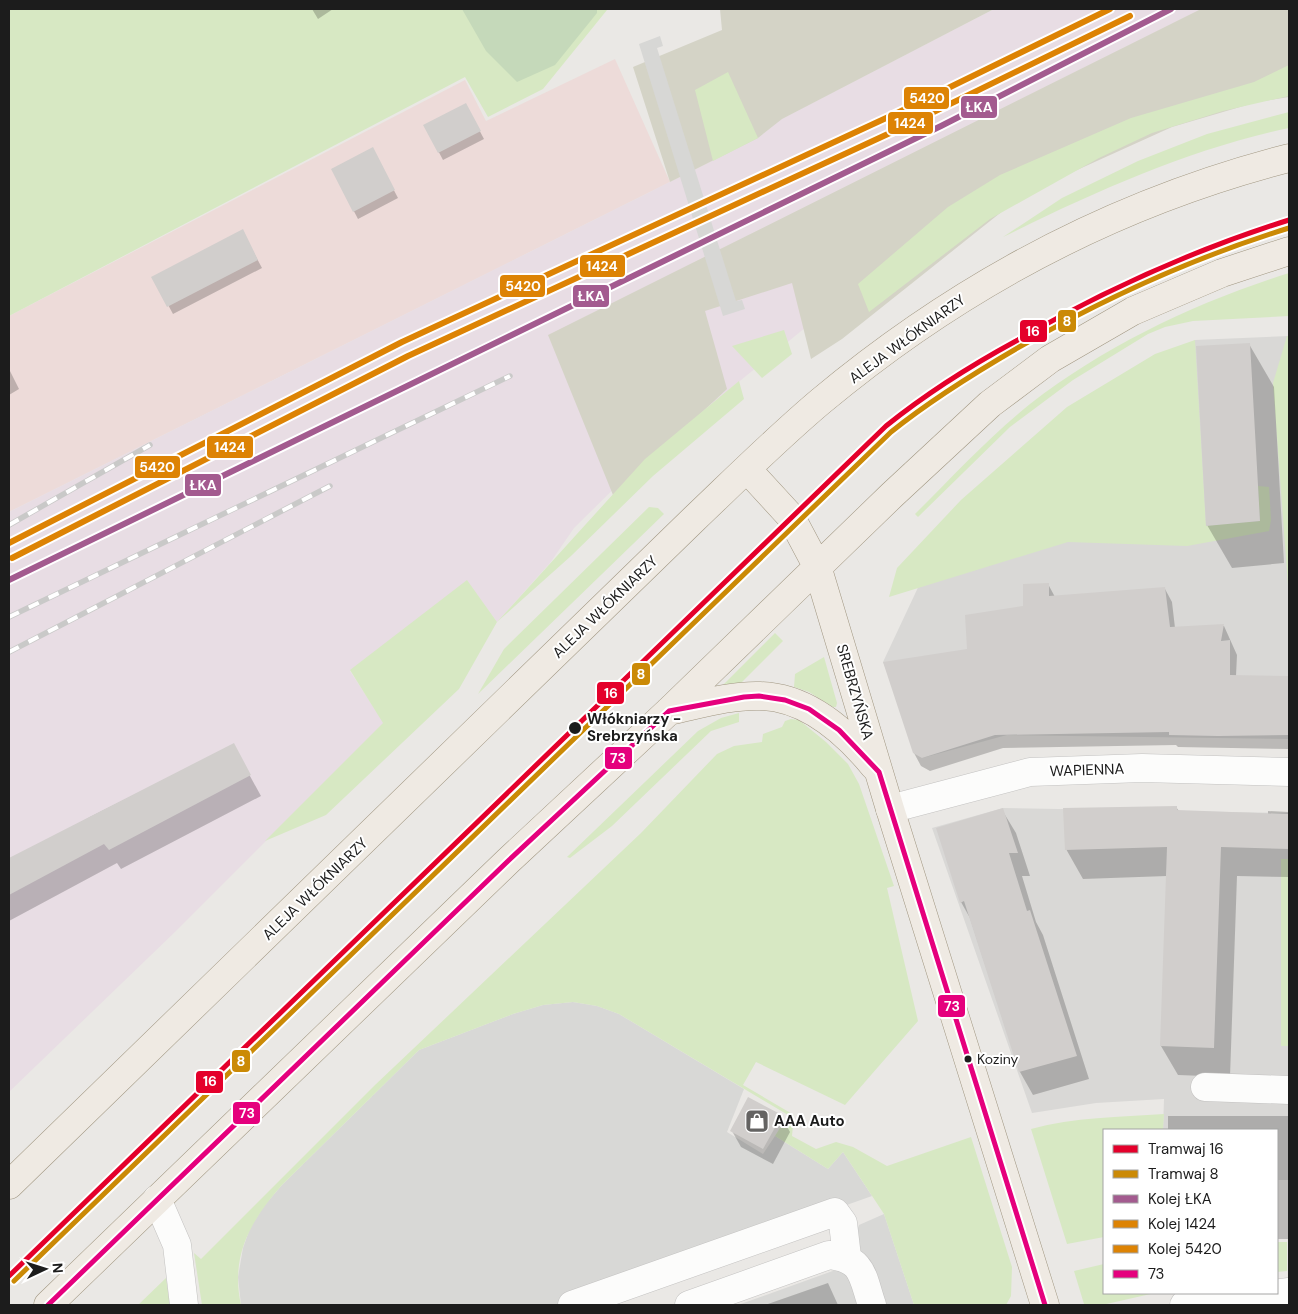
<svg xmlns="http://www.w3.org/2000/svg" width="1298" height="1314" viewBox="0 0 1298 1314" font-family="'DM Sans',sans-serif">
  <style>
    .residential { fill: #d9d8d6 }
    .commercial { fill: #eddbd9 }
    .industrial { fill: #e8dde4 }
    .religious { fill: #d8d8d6 }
    .construction { fill: #d4d3c6 }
    .grass { fill: #d7e8c3 }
    .forest { fill: #c5d9ba }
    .pier { fill: #d7d7d5 }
    .shadow { fill: #0003 }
    .building { fill: #d1cecc }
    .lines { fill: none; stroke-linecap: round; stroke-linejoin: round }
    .minor-casing { stroke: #c3c2c1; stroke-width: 29 }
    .major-casing { stroke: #a09681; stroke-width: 29 }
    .minor { stroke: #fcfcfb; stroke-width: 28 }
    .major { stroke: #efeae3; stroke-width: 28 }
    .rail-casing { stroke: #c9c9c8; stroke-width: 5.5 }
    .rail { stroke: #fff; stroke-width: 4; stroke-dasharray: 11; stroke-linecap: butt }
    .bus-1-casing { stroke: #fff; stroke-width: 9 }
    .bus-1 { stroke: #e5007d; stroke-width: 5 }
    .rail-1-casing { stroke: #fff; stroke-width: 10 }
    .rail-2-casing { stroke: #fff; stroke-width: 10 }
    .rail-3-casing { stroke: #fff; stroke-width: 10 }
    .rail-1 { stroke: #a35b8f; stroke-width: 6 }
    .rail-2 { stroke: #dd8304; stroke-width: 6 }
    .rail-3 { stroke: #dd8304; stroke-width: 6 }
    .tram-1-casing { stroke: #fff; stroke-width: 9 }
    .tram-2-casing { stroke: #fff; stroke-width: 9 }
    .tram-1 { stroke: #e4002b; stroke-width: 5 }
    .tram-2 { stroke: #cb8a06; stroke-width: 5 }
    .stop-dot { fill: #1c1c1c; stroke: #fff; stroke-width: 2 }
    .labels { text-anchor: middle; stroke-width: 4; stroke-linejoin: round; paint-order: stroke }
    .bus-label { font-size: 14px; fill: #1c1c1c; stroke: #fff; text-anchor: start }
    .street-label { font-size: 15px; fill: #1c1c1c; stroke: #fff }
    .stop-label { font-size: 15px; font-weight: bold; fill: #1c1c1c; stroke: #fff; text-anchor: start }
    .poi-label { font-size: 15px; font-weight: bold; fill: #1c1c1c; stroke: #fff; text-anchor: start }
    .line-badge { stroke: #fff; stroke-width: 2 }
    .badge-label { font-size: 14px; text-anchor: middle; font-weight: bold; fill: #fff }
  </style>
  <rect width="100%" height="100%" fill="#eae8e5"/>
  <path class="residential" d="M1289 336V739L1007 735 922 758 883 662 930 562 1066 414 1195 340Z
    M1003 808 1289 813V1180H1277V1130H1163L1164 1099 1096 1103 1032 1113 932 828Z"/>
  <path class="commercial" d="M615 59 670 182 9 512V316L465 80 486 121Z"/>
  <path class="industrial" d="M994 9H1289L1216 91 833 305 642 461 574 528 550 563 497 622 467 581 350 671 384 723 176 931 9 1092V512L758 138 781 119Z"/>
  <path class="religious" d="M573 1002 597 1006 619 1014 744 1089 727 1132 763 1154 775 1136 828 1169 843 1152 872 1196 565 1305H241L238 1277 243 1248 250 1228 264 1206 282 1185 419 1050 513 1014 543 1005Z
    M884 1214 914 1305H738L841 1268 859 1225Z"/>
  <path class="construction" d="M720 9H994L782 119 758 138 670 182 633 67 722 30Z
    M1201 9H1289V97L1257 102 1172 127 1024 194 842 339 811 359 792 283 705 311 727 389 613 495 548 335Z"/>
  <path class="grass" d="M9 9H607V10L543 89 488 117 465 77 9 316Z
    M1289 65V96L1223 111 1152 133 1099 158 990 219 869 312 858 284 948 207 1000 175 1131 118 1254 82Z
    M728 72 758 138 713 161 695 90Z
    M1289 112V128C1187 150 1097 191 1003 237L1062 198 1138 161 1207 134Z
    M1289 273V316L1193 321 1165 327 1148 334 1073 380 1010 427 918 517 915 514C952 477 989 437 1030 404 1108 344 1195 303 1289 273Z
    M784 330 792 354 762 378 732 346Z
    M1287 336H1289V599L1273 383Z
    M1195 340 1206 525 1260 521 1258 486 1269 487 1271 520 1269 531 1187 546 1068 542 889 597 897 568 961 500 1067 407 1155 354Z
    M739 381 744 399 653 476 571 556 497 622 459 689 326 815 265 841 383 723 350 670 467 580 497 622 645 459Z
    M649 507 658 508 664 514 478 694 504 649Z
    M775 633 783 641 741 683 721 687Z
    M824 657 837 703 836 707H833L809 692 794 687 795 674Z
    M739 713V722L711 731 612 826 570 858 567 857 698 731 721 718Z
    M791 719 799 720 826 742 848 764 859 784 894 886 887 888 918 1021 845 1105 756 1062 743 1085 794 1115 792 1136 816 1149 836 1142 853 1147 887 1166 971 1137 1012 1267 1011 1296 1006 1305H914L884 1214 843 1152 828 1169 775 1136 788 1115 619 1014 597 1006 573 1002 543 1005 513 1014 419 1050 282 1185C251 1220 230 1256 241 1305H202L194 1253 201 1259 375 1085 641 833 717 754 734 746 762 742 763 734 782 727 785 721Z
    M1281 859H1289V1046H1281Z
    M1164 1114 1163 1130H1104V1237L1067 1244 1031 1129C1074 1117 1120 1117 1164 1114Z
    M1277 1242H1287V1271L1277 1272Z
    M1104 1264V1293H1155L1102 1305 1084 1304 1074 1271Z
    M166 1278 170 1305H138Z"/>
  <path class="forest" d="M462 9H597V13L555 65 517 82 486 51Z"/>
  <path class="pier" d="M660 36 663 46 657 48 736 301 742 300 745 309 723 316 639 44Z"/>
  <path class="shadow" d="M312 9H333L318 19Z
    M466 105 484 139 443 160 425 126Z
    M376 156 398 198 358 219 332 169Z
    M246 238 262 268 173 314 153 277Z
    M1249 344 1274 387 1284 563 1232 568 1207 525Z
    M9 369 19 389 9 395Z
    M1048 584 1055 597 1165 589 1172 602 1175 628 1224 626 1237 655 1236 676 1289 677V749L1178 747 1176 745 1003 748 930 771 921 766 914 753 968 650 1024 607Z
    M233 745 261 796 121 869 117 863 9 921V861L90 817Z
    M1176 807 1179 811 1268 815V811L1289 812V877L1237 876 1230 1077 1178 1075 1161 1046 1167 876 1083 879 1066 849Z
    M1002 810 1016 833 1030 876H1022L1036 922 1043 935 1089 1079 1033 1095 1020 1072 970 918 961 902Z
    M781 1116 790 1132 773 1164 741 1147 732 1131Z
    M1168 1116H1289V1239H1277V1130H1168Z
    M828 1283 838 1305H765Z"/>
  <path class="building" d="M466 103 481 131 438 153 423 125Z
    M373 147 395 190 353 212 331 169Z
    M243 229 258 260 167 307 151 277Z
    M1250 343 1260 521 1206 526 1196 346Z
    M1049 583V596L1165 587 1170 627 1224 624 1221 641 1230 640V675L1289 676V735L1218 736 1169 735V732L995 735 922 758 913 753 883 662 967 649 965 615 1023 606V584Z
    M234 743 251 775 109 850 104 844 9 895V858Z
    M1177 806V810L1289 814V849L1221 847 1214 1048 1160 1046 1167 847 1065 850 1063 808Z
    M1003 808 1018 853H1009L1027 911 1030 910 1077 1056 1019 1072 964 901 960 903 936 828Z
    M748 1097 782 1115 763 1149 730 1131Z"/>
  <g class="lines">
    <g class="minor-casing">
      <path id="minor" d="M890 809 1030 772 1142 768 1289 772
        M1205 1087 1289 1090
        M157 1199 177 1245 184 1305
        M572 1305 835 1212 843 1223 847 1257
        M689 1305 829 1255C864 1259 862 1276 872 1305
        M1184 1305 1289 1292"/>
    </g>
    <g class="major-casing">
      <path id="major" d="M747 469 791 517 817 566 890 809 1045 1305
        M669 711C698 705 730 695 760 696 807 697 846 732 874 766
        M9 1185 694 519C736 479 777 438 821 401 960 285 1114 203 1289 158
        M48 1305 508 861 669 711 892 495 990 404 1050 359 1133 311 1222 273 1289 251"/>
    </g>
    <use href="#minor" class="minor"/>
    <use href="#major" class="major"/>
    <g class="rail-casing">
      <path id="rail" d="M9 525 150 445
        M9 617 510 376
        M9 652 330 486"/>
    </g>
    <use href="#rail" class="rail"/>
    <g class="bus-1-casing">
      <path id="bus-1" d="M48 1305 508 861 669 711 744 697 759 696 785 700 809 709 839 730 879 772 1045 1305"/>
    </g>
    <use href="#bus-1" class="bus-1"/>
    <g class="rail-1-casing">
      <path id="rail-1" d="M9 580 941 126 1171 9"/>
    </g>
    <g class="rail-2-casing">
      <path id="rail-2" d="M12 558 408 356 903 127 1130 16"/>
    </g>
    <g class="rail-3-casing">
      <path id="rail-3" d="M9 543 402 342 897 113 1110 9"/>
    </g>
    <use href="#rail-1" class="rail-1"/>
    <use href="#rail-2" class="rail-2"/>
    <use href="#rail-3" class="rail-3"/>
    <g class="tram-1-casing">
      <path id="tram-1" d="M9 1276 886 426C927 393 970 366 1016 341 1103 291 1193 250 1289 220"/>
    </g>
    <g class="tram-2-casing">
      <path id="tram-2" d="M14 1281 891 432C932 399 976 372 1021 346 1107 297 1195 257 1289 228"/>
    </g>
    <use href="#tram-1" class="tram-1"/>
    <use href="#tram-2" class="tram-2"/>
  </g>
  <defs>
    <g id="shop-square" transform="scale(1.25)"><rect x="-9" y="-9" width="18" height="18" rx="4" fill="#646362" stroke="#fff"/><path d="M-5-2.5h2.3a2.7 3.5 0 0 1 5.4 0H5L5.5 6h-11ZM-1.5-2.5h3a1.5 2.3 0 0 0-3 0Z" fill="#fff"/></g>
  </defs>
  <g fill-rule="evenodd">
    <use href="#shop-square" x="757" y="1121"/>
  </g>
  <g class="stop-dot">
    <circle cx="575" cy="728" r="7"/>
    <circle cx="968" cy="1059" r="4.5"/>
  </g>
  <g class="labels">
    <g class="bus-label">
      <text x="977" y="1064">Koziny</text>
    </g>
    <g class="street-label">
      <text transform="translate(907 339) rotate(-36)" y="5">ALEJA WŁÓKNIARZY</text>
      <text transform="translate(605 607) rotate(-44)" y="5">ALEJA WŁÓKNIARZY</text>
      <text transform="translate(855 692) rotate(74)" y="5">SREBRZYŃSKA</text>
      <text transform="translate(1087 770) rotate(-2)" y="5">WAPIENNA</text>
      <text transform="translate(315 889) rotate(-44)" y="5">ALEJA WŁÓKNIARZY</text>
    </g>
    <g class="stop-label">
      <text x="587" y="724">Włókniarzy -<tspan x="587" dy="17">Srebrzyńska</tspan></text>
    </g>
    <g class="poi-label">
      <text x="774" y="1126">AAA Auto</text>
    </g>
  </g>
  <g class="line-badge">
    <rect x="903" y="86" width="47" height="24" rx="5" fill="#dd8304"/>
    <rect x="960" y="95" width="38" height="24" rx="5" fill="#a35b8f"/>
    <rect x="887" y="111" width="47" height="24" rx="5" fill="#dd8304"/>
    <rect x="579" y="254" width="47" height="24" rx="5" fill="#dd8304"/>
    <rect x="499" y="274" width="47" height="24" rx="5" fill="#dd8304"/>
    <rect x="572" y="284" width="38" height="24" rx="5" fill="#a35b8f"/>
    <rect x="1057" y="309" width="20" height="24" rx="5" fill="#cb8a06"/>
    <rect x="1019" y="319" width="29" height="24" rx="5" fill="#e4002b"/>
    <rect x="206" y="435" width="48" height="24" rx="5" fill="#dd8304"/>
    <rect x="134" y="455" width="47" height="24" rx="5" fill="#dd8304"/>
    <rect x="184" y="473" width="38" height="24" rx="5" fill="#a35b8f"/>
    <rect x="631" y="662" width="20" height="24" rx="5" fill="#cb8a06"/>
    <rect x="596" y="681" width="29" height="24" rx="5" fill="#e4002b"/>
    <rect x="604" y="746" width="29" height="24" rx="5" fill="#e5007d"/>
    <rect x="937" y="994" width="29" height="24" rx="5" fill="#e5007d"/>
    <rect x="231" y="1049" width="20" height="24" rx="5" fill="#cb8a06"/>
    <rect x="195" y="1070" width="29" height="24" rx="5" fill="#e4002b"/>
    <rect x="232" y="1101" width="29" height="24" rx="5" fill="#e5007d"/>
  </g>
  <g class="badge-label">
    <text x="927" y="103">5420</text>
    <text x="979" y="112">ŁKA</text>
    <text x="910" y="128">1424</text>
    <text x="602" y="271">1424</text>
    <text x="523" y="291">5420</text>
    <text x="591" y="301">ŁKA</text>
    <text x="1067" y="326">8</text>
    <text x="1033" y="336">16</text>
    <text x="230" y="452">1424</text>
    <text x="157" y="472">5420</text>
    <text x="203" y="490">ŁKA</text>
    <text x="641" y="679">8</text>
    <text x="611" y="698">16</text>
    <text x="618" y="763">73</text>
    <text x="952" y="1011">73</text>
    <text x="241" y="1066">8</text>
    <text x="210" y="1086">16</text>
    <text x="247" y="1118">73</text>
  </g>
  <rect width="1298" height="1314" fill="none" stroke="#1c1c1c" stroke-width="20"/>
  <rect x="1103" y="1129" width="175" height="165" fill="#ffffff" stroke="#a4a4a4"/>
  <rect x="1113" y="1145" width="25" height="8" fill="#e4002b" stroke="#a4a4a4"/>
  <text x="1148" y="1154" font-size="15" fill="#1c1c1c">Tramwaj 16</text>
  <rect x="1113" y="1170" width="25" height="8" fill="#cb8a06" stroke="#a4a4a4"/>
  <text x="1148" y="1179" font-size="15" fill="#1c1c1c">Tramwaj 8</text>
  <rect x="1113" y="1195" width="25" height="8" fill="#a35b8f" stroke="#a4a4a4"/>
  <text x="1148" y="1204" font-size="15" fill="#1c1c1c">Kolej ŁKA</text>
  <rect x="1113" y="1220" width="25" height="8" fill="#dd8304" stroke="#a4a4a4"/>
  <text x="1148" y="1229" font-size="15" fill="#1c1c1c">Kolej 1424</text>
  <rect x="1113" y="1245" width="25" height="8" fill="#dd8304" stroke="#a4a4a4"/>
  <text x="1148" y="1254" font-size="15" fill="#1c1c1c">Kolej 5420</text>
  <rect x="1113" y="1270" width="25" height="8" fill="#e5007d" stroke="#a4a4a4"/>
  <text x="1148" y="1279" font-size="15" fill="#1c1c1c">73</text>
  <g transform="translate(45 1269) rotate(86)" stroke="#ffffff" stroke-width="4" paint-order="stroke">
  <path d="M0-4L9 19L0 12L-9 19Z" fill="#1c1c1c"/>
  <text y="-8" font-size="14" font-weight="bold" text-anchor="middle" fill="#1c1c1c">N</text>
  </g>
</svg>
